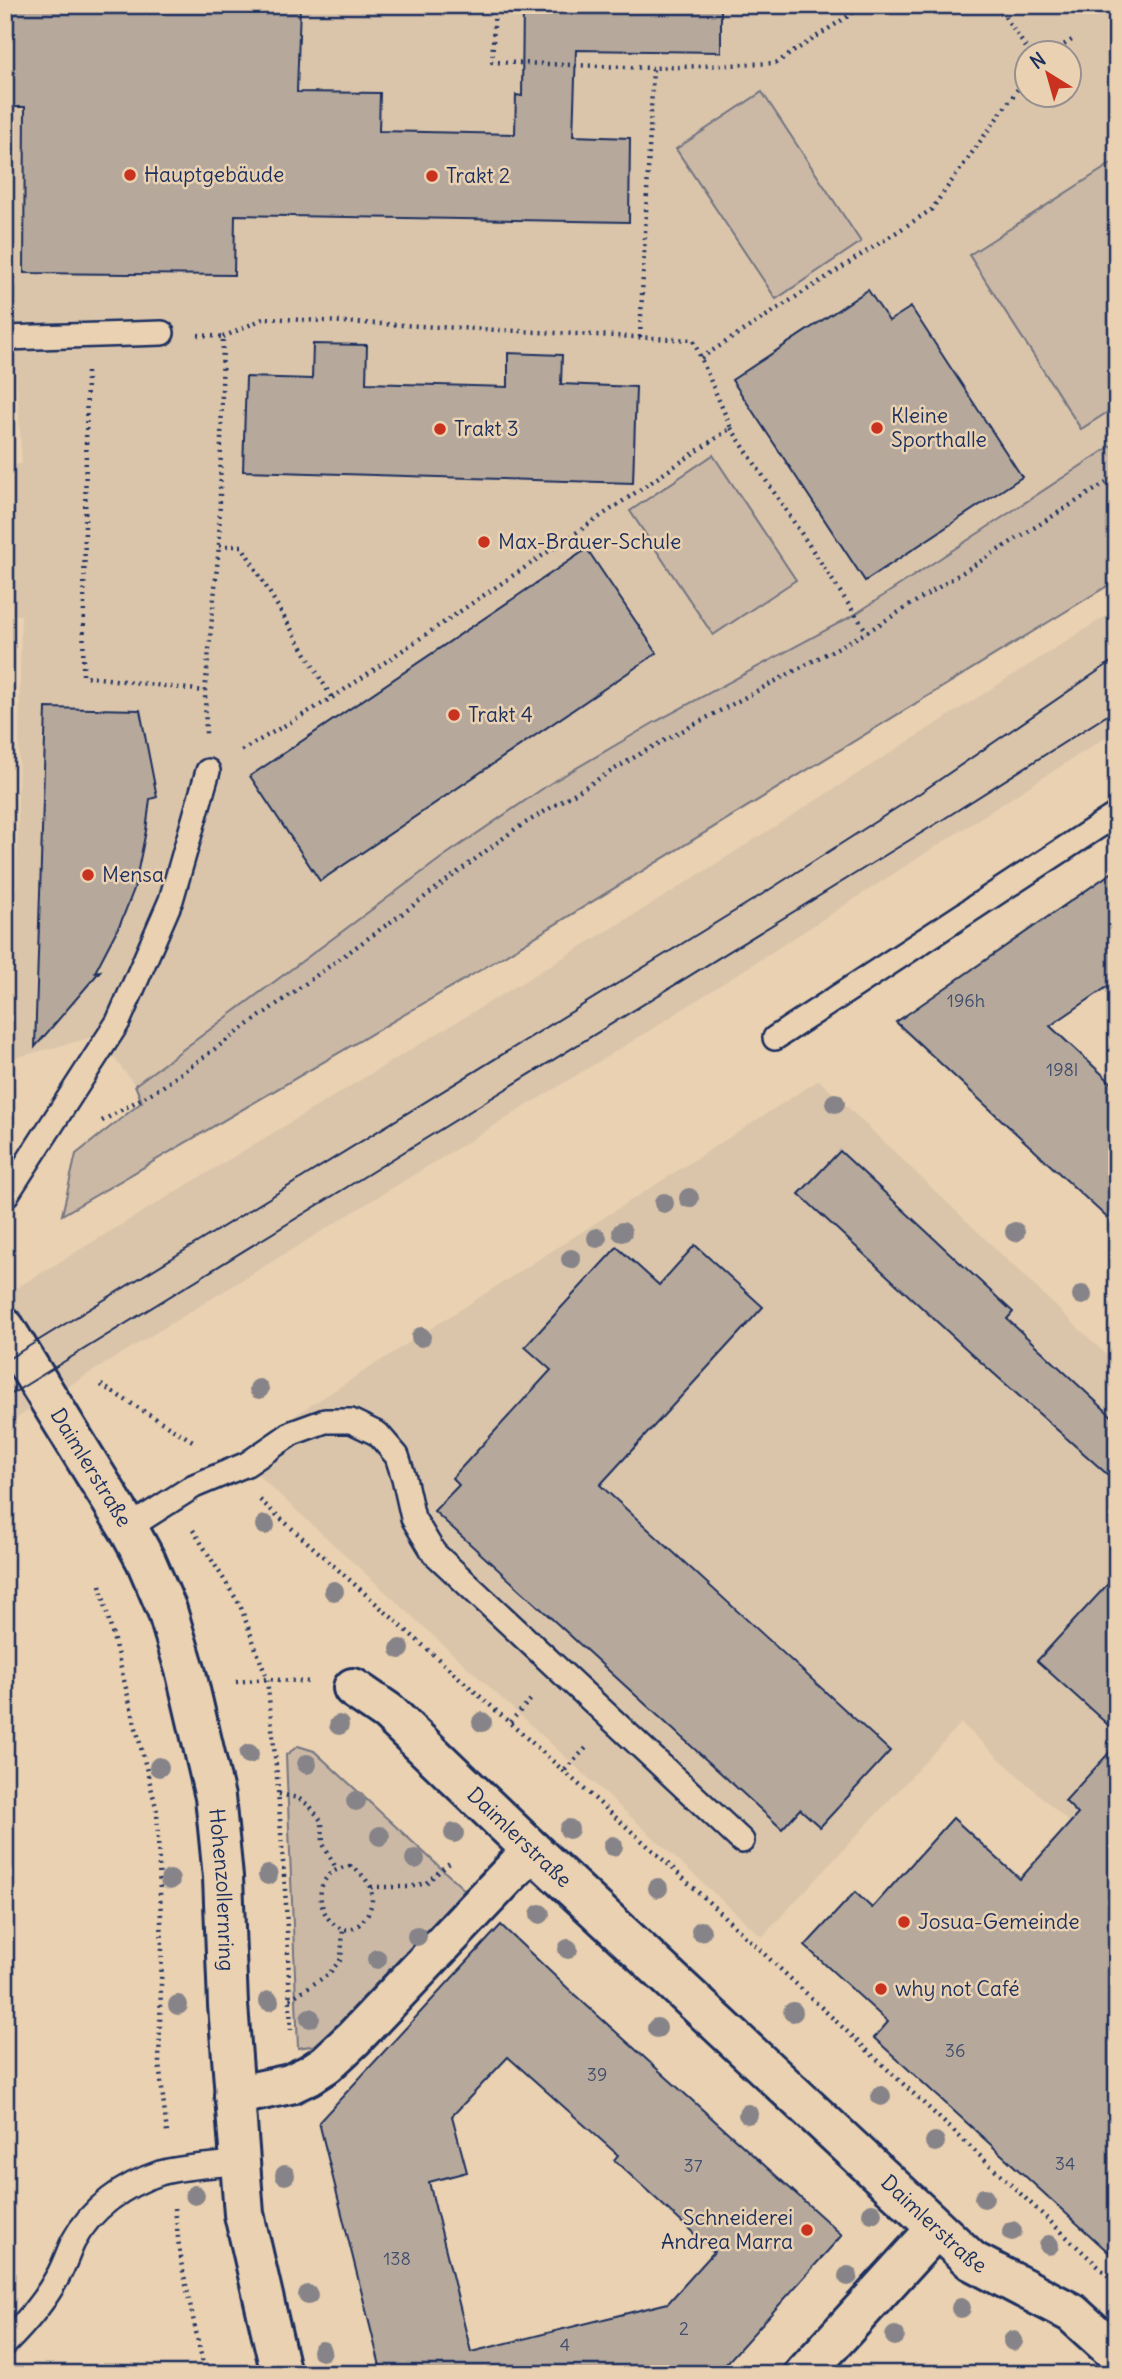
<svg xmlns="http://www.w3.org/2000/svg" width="1122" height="2379" viewBox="0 0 1122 2379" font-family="Delius,sans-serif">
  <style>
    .built { fill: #dac5ab; fill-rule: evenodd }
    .green { fill: #cbb9a5; stroke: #737482; stroke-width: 2 }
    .building { fill: #b6a99c; stroke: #1b2f5e; stroke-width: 2; fill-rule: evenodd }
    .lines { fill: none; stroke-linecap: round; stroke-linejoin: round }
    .service-casing { stroke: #1b2f5e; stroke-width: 28 }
    .minor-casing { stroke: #1b2f5e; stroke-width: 44 }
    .path { stroke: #1b2f5e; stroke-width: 4.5; stroke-dasharray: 2 5; stroke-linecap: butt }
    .service { stroke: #e9d1b1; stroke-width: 23 }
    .minor { stroke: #e9d1b1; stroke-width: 38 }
    .tram { stroke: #1b2f5e; stroke-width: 2 }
    .tree { fill: #868389 }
    .poi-dot { fill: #c8321e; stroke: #e9d1b1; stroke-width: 2.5 }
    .labels { text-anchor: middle; stroke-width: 5; stroke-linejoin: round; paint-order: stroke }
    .number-label { font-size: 18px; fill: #424e6e }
    .poi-label { font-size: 21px; fill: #1b2f5e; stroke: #e9d1b1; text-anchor: start }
    .street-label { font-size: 21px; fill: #1b2f5e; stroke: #e9d1b1 }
  </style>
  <rect width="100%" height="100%" fill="#e9d1b1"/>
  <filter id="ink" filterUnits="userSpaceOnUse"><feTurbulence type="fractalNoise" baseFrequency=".0143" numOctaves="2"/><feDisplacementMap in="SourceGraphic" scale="14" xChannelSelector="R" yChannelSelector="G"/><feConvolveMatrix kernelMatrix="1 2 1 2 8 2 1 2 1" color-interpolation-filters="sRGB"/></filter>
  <g filter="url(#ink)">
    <path class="built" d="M5 5H1117V442L854 615 655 722 444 856 135 1085 97 1036 14 1058 21 615H5V465L22 464 16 368H5ZM1028 52H1070V94H1028Z
      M1117 609V730L652 1029 5 1425V1295L670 893Z
      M819 1080 1117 1365V1829L1070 1823 961 1723 762 1937 235 1454Z"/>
    <path class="green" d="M762 92 861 242 776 299 676 149Z
      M1117 160V406L1081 429 969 255Z
      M1117 442V580L489 965 62 1215 76 1154 142 1102 135 1085 444 856 551 783 655 722 854 615Z
      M713 455 796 580 713 635 630 511Z
      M298 1746 314 1751 469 1894 322 2044 298 2048 286 1755Z"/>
    <path class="building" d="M6 5H300L297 92 380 93 379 131 515 134 516 95 522 96 523 5H721V52L576 50 573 136 630 138 629 222 235 215 234 275 24 273 25 107H6Z
      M868 290 889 321 911 307 1022 477 865 581 732 380Z
      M313 344 367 345 366 383 508 387V353L562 355 561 384 636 387 633 483 243 471 246 377 312 379Z
      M587 549 657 653 320 881 250 776Z
      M46 708 140 710 157 797 150 799 146 831 134 889 121 922 95 972 100 971 35 1047Z
      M1117 869V980L1050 1026 1117 1088V1227L896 1022Z
      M840 1151 1013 1312 1007 1319 1117 1421V1483L973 1355 799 1194Z
      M695 1245 763 1307 600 1485 890 1751 820 1827 800 1809 782 1829 434 1511 459 1485 452 1478 551 1370 525 1347 617 1247 659 1285Z
      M1117 1574V1733L1037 1661Z
      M1117 1744V2260L874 2038 888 2022 805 1946 855 1892 872 1908 953 1818 1020 1879 1078 1814 1065 1801Z
      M501 1925 576 1996 842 2235 717 2374H382L319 2122ZM508 2057 618 2155 614 2160 714 2252 668 2303 471 2352 429 2182 467 2172 452 2116Z"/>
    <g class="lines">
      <g class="service-casing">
        <path id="service" d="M5 338 162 333
          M775 1038 1117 814
          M5 1197 118 1022 171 900 208 771
          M128 1528 194 1486 247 1464 292 1433 325 1421H351L378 1434 397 1456 404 1478 413 1518 434 1553 742 1841
          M5 2344C26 2323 44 2302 58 2276 64 2265 68 2253 73 2242 91 2208 124 2185 160 2173 184 2166 214 2166 240 2162"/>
      </g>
      <g class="minor-casing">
        <g id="minor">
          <path id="s1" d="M5 1328 128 1528 146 1561 167 1610 186 1673 215 1797 223 1877 228 2005 244 2214 281 2374"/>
          <path id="s2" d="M353 1688 388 1712 532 1850 972 2261 1072 2313 1117 2354"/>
          <path d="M234 2096 290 2084 309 2075 326 2064 353 2039 532 1850"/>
          <path d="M804 2374 936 2229"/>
        </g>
      </g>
      <path class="path" d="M495 5 492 62 653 68
        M997 5 1029 52
        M1052 52 1072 40
        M198 335 223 337 219 546 205 691 206 735
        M223 337 265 318 693 340 731 428 332 698 239 752
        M640 337 653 68 776 63 865 5
        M701 358 931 210 1028 75
        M87 372 83 676 205 691
        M731 428 867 632
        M219 546H242L332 698
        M102 1121 162 1087 410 908 514 830 643 752 867 632 1117 476
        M101 1385 196 1443
        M260 1500 668 1864 1117 2284
        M193 1530 240 1605 267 1679 277 1776 286 1904 291 2030
        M100 1585 157 1811 162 1946 159 2063 167 2133
        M236 1682 267 1679 310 1682
        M510 1722 533 1697
        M565 1770 586 1748
        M279 1794 298 1798 310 1806 322 1822 323 1844 336 1868
        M350 1866C368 1876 379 1895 367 1915 337 1963 289 1875 350 1866Z
        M371 1887H410L426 1883 453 1860
        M290 1999 329 1974 341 1959 343 1929
        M175 2208 180 2257 205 2374"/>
      <use href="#service" class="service"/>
      <use href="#minor" class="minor"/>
      <path class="tram" d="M5 1361 761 895 920 793 1117 658
        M5 1398 939 822 1117 709"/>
    </g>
    <g class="tree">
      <circle cx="835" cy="1103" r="10"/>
      <circle cx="689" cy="1198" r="10"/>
      <circle cx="664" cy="1203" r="10"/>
      <circle cx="622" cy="1232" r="10"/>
      <circle cx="1015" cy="1232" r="10"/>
      <circle cx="597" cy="1238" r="10"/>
      <circle cx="571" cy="1259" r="10"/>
      <circle cx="1082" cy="1295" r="10"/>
      <circle cx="421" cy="1337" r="10"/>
      <circle cx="259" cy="1389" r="10"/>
      <circle cx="265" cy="1525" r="10"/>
      <circle cx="334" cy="1591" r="10"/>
      <circle cx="400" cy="1649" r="10"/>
      <circle cx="482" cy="1722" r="10"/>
      <circle cx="339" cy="1725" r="10"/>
      <circle cx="249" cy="1754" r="10"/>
      <circle cx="307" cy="1764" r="10"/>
      <circle cx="159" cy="1767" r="10"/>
      <circle cx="356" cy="1801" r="10"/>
      <circle cx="569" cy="1829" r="10"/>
      <circle cx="454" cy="1833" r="10"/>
      <circle cx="380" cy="1836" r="10"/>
      <circle cx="613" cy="1846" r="10"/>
      <circle cx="415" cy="1859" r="10"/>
      <circle cx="268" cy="1875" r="10"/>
      <circle cx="170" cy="1880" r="10"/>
      <circle cx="658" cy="1888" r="10"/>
      <circle cx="540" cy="1914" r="10"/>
      <circle cx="701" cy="1931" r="10"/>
      <circle cx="417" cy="1936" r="10"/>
      <circle cx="568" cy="1949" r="10"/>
      <circle cx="377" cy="1959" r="10"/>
      <circle cx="269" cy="2001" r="10"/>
      <circle cx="178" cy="2005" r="10"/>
      <circle cx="793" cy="2012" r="10"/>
      <circle cx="310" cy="2018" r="10"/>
      <circle cx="657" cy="2028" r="10"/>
      <circle cx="881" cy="2096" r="10"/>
      <circle cx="748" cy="2114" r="10"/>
      <circle cx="935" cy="2142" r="10"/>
      <circle cx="285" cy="2175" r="10"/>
      <circle cx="195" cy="2195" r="10"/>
      <circle cx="984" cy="2198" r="10"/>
      <circle cx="872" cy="2213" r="10"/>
      <circle cx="1012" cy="2231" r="10"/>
      <circle cx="1049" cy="2245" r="10"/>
      <circle cx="848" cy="2276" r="10"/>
      <circle cx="308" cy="2295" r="10"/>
      <circle cx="961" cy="2308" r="10"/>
      <circle cx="895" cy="2336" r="10"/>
      <circle cx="1013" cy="2341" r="10"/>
      <circle cx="322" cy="2351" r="10"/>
    </g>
  </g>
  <g class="poi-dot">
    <circle cx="130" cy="175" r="7"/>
    <circle cx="432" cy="176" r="7"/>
    <circle cx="877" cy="428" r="7"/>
    <circle cx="440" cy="429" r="7"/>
    <circle cx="484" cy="542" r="7"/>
    <circle cx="454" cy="715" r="7"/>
    <circle cx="88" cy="875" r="7"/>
    <circle cx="904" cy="1922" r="7"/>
    <circle cx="881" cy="1989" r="7"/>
    <circle cx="807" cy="2230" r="7"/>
  </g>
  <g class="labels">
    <g class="number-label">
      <text x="966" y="1007">196h</text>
      <text x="1062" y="1076">198l</text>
      <text x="955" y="2057">36</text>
      <text x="597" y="2081">39</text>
      <text x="1065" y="2170">34</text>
      <text x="693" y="2172">37</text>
      <text x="397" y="2265">138</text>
      <text x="684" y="2335">2</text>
      <text x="565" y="2351">4</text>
    </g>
    <g class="poi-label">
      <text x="144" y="182">Hauptgebäude</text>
      <text x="446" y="183">Trakt 2</text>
      <text x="891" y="423">Kleine<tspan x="891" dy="24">Sporthalle</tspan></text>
      <text x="454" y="436">Trakt 3</text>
      <text x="498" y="549">Max-Brauer-Schule</text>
      <text x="468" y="722">Trakt 4</text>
      <text x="102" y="882">Mensa</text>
      <text x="918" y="1929">Josua-Gemeinde</text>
      <text x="895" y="1996">why not Café</text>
      <text x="793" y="2225" text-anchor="end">Schneiderei<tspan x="793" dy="24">Andrea Marra</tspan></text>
    </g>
    <g class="street-label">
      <text dy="7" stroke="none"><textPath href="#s1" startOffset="164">Daimlerstraße</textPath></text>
      <text dy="7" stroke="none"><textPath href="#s2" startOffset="224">Daimlerstraße</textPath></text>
      <text dy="7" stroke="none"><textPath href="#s1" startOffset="612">Hohenzollernring</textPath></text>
      <text dy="7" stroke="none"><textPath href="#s2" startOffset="791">Daimlerstraße</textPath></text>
    </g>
  </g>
  <rect width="1122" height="2379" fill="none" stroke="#e9d1b1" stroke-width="28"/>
  <rect x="14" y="14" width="1094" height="2351" fill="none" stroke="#1b2f5e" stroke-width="2.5" filter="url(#ink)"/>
  <g transform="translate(1048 74) rotate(323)"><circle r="33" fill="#e9d1b1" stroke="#979090" stroke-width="2"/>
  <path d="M0-5L12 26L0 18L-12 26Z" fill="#c8321e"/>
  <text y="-10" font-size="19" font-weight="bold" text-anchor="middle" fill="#1b2f5e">N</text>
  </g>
</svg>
